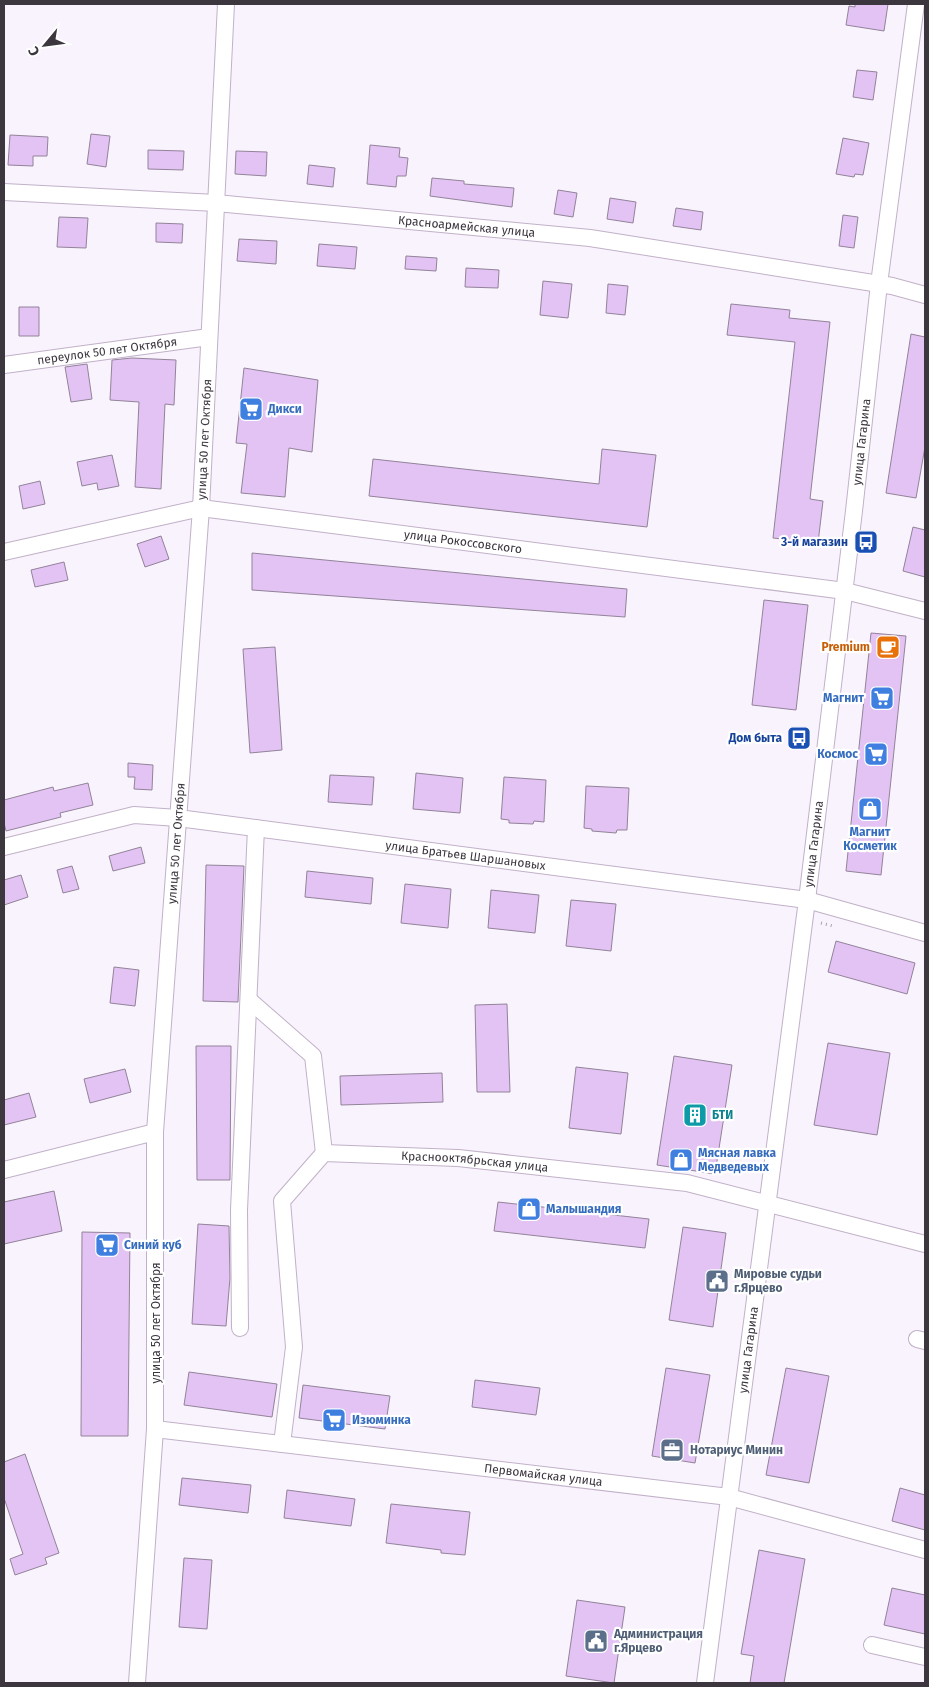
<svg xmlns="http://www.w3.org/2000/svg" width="929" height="1687" viewBox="0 0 929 1687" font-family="'Fira Sans',sans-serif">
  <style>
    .building { fill: #e3c2f4; stroke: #928399 }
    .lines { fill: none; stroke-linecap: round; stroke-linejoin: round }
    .minor-casing { stroke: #c1b1c8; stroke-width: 18 }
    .path { stroke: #a7a1aa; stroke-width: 3; stroke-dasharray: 1 4; stroke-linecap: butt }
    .minor { stroke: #fff; stroke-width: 16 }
    .labels { text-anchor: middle; stroke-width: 4.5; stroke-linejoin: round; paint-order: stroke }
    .street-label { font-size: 12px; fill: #3c363f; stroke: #fff }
    .shop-label { font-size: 12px; font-weight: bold; fill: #366cbe; stroke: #fff; text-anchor: start }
    .transit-label { font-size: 12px; font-weight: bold; fill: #164399; stroke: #fff; text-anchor: end }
    .food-label { font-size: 12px; font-weight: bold; fill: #c56008; stroke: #fff; text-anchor: end }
    .culture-label { font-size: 12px; font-weight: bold; fill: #0d838f; stroke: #fff; text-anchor: start }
    .service-label { font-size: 12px; font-weight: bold; fill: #4e5e75; stroke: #fff; text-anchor: start }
  </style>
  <rect width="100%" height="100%" fill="#f9f3fd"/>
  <path class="building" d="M855 4H888L884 31 846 25 849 6 855 7Z
    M857 70 877 72 873 100 853 97Z
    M91 134 110 136 106 167 87 164Z
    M10 135 48 137 47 156H33V166L8 165Z
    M843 138 869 143 863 175 855 174 854 177 836 174Z
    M370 145 400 148 399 157 408 158 406 176H397L396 187 367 184Z
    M148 150 184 151 183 170 148 169Z
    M236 151 267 152 266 176 235 174Z
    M309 165 335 168 333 187 307 184Z
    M432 178 464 181V184L514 188 512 207 430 196Z
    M558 190 577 193 573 217 554 214Z
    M610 198 636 202 633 223 607 219Z
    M676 208 703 212 701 230 673 226Z
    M843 215 858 217 854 248 839 246Z
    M59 217 88 218 86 248 57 247Z
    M156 223 183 224 182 243 156 242Z
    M239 239 277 241 276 264 237 261Z
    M319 244 357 247 355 269 317 266Z
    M406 256 437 258 436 271 405 269Z
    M466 268 499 270 498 288 465 287Z
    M543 281 572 284 568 318 540 315Z
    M608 284 628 286 625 315 606 313Z
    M731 304 790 310 789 318 830 322 810 499 823 501 818 543 773 538 795 342 727 335Z
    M19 307H39V336H19Z
    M911 334 925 337V447L916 498 886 493Z
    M132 358 176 360 174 405 165 404 161 489 135 487 139 402 110 400 112 360Z
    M87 364 92 399 71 402 65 367Z
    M244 368 318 380 312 452 289 448 285 497 241 493 247 444 236 443Z
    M602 449 656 455 647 527 369 496 373 459 599 484Z
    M112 455 119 486 98 490 97 483 82 486 77 462Z
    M40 481 45 504 23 509 19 486Z
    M913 527 925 530V577L903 571Z
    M161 536 169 559 145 567 137 544Z
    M252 553 627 589 625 617 252 590Z
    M64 562 68 580 35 587 31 570Z
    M764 600 808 605 796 710 752 705Z
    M871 633 906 636 881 875 846 871Z
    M275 647 282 750 250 753 243 649Z
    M128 763 153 765 152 790 134 789 135 777H128Z
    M416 773 463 778 460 813 413 809Z
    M330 775 374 777 372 805 328 802Z
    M504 777 546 780 544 822 534 821 533 824 509 823V820L501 819Z
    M88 783 93 805 60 813 61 817 6 831 4 823V800L53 787 54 791Z
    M586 786 629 788 627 830H617L616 833 592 831V829L584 828Z
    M141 847 145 863 113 871 109 856Z
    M206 865 244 866 238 1002 203 1001Z
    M72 866 79 889 63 893 57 870Z
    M307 871 373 878 371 904 305 897Z
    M21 875 28 897 4 905V880Z
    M405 884 451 889 448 928 401 923Z
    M491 890 539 895 535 933 488 928Z
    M571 900 616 904 611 951 566 946Z
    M836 941 915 963 907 994 828 972Z
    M114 967 139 970 135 1006 110 1003Z
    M507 1004 510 1092H477L475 1005Z
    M828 1043 890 1053 877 1135 814 1125Z
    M196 1046H231L230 1180H197Z
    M674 1056 732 1065 715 1174 657 1165Z
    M576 1067 628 1073 621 1134 569 1128Z
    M125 1069 131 1092 90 1103 84 1079Z
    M442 1073 443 1102 341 1105 340 1076Z
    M29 1093 36 1117 4 1125V1100Z
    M54 1191 62 1231 4 1244V1202Z
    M498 1202 649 1219 645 1248 494 1231Z
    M198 1224 229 1226 230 1278 226 1326 192 1324Z
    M683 1227 726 1233 713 1327 669 1320Z
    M82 1232 130 1233 128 1436H81Z
    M666 1368 710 1375 695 1463 652 1456Z
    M786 1368 829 1376 809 1483 766 1475Z
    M189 1372 277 1384 272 1417 184 1405Z
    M475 1380 540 1388 536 1415 472 1407Z
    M303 1385 390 1396 385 1429 299 1418Z
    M25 1454 59 1553 45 1558 47 1564 15 1575 10 1559 23 1554 4 1498V1462Z
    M182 1478 251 1485 248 1513 179 1505Z
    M900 1488 925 1495V1530L892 1521Z
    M287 1490 355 1499 351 1526 284 1518Z
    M391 1504 470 1512 465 1555 441 1553V1550L386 1543Z
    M759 1550 805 1559 784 1683H750L754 1656 741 1654Z
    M184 1558 212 1560 207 1629 179 1627Z
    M892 1588 925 1595V1634L884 1625Z
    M577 1600 625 1607 614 1683 566 1676Z"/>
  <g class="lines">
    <g class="minor-casing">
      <g id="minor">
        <path id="s1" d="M4 192 216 203 590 238 892 286 925 295"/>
        <path id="s2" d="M4 365 209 337"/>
        <path id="s3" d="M4 552 201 508 845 591 925 611"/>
        <path id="s4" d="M4 847 134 815 178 818 807 900 925 933"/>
        <path d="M249 1000 313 1056 324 1153"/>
        <path d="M4 1170 155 1132"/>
        <path d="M240 1328 239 1210 256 828"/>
        <path d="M917 1339 925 1341"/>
        <path id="s5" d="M155 1429 729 1497 925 1550"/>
        <path id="s6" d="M282 1444 294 1347 282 1201 324 1153 458 1158 687 1183 925 1244"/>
        <path d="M872 1645 925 1657"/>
        <path id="s7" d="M137 1683 155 1429V1132L201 508 226 4"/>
        <path id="s8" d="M705 1683 807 900 854 511 879 284 916 4"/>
      </g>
    </g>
    <path class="path" d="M821 923 833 926"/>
    <use href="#minor" class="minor"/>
  </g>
  <defs>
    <g id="supermarket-square" transform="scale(1.25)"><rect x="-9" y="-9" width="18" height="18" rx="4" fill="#3f7fe0" stroke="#fff"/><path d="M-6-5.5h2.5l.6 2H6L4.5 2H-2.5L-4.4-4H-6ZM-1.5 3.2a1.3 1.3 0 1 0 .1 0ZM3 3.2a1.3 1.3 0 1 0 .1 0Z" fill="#fff"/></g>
    <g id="bus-square" transform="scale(1.25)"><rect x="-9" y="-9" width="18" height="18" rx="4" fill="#1a4fb4" stroke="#fff"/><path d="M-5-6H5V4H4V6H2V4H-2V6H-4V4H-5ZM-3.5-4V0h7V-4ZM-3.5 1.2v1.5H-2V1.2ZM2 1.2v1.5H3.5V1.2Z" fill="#fff"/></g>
    <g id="cafe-square" transform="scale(1.25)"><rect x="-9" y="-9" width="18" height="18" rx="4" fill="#e8710a" stroke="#fff"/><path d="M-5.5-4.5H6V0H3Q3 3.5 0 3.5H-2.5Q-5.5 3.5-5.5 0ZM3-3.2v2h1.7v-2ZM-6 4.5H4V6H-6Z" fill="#fff"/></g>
    <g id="shop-square" transform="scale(1.25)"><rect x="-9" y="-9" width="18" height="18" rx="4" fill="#3f7fe0" stroke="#fff"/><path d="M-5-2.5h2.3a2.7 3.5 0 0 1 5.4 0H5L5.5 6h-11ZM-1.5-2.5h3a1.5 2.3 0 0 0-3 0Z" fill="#fff"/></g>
    <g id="building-square" transform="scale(1.25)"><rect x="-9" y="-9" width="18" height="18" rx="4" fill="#0f9aa8" stroke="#fff"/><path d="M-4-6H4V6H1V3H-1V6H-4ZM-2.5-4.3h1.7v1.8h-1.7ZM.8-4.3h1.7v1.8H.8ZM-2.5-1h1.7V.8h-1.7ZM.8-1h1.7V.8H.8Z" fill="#fff"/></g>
    <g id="civic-square" transform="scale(1.25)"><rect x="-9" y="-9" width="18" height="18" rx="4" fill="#5c6f8a" stroke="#fff"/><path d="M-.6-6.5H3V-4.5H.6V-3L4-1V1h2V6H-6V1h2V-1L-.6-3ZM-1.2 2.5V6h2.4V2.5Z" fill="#fff"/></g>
    <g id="office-square" transform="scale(1.25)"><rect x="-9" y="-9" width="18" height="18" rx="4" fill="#5c6f8a" stroke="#fff"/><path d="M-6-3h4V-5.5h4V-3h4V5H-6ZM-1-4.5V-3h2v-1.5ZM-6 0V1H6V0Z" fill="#fff"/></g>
  </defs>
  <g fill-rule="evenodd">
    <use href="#supermarket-square" x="251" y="409"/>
    <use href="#bus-square" x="866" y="542"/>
    <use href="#cafe-square" x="888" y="647"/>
    <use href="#supermarket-square" x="882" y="698"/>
    <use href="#bus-square" x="799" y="738"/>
    <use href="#supermarket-square" x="876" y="754"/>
    <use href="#shop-square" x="870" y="809"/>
    <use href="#building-square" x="695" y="1115"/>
    <use href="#shop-square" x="681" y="1160"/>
    <use href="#shop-square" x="529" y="1209"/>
    <use href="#supermarket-square" x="107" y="1245"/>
    <use href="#civic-square" x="717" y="1281"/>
    <use href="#supermarket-square" x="334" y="1420"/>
    <use href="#office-square" x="672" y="1450"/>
    <use href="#civic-square" x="596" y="1641"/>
  </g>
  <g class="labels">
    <g class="street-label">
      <text dy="4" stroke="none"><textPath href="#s1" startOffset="464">Красноармейская улица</textPath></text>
      <text dy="4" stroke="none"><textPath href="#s2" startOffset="104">переулок 50 лет Октября</textPath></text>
      <text dy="4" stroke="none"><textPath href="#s7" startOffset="1246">улица 50 лет Октября</textPath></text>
      <text dy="4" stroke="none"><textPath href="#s8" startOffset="1251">улица Гагарина</textPath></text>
      <text dy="4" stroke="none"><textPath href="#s3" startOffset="466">улица Рокоссовского</textPath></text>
      <text dy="4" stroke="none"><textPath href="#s7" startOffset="841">улица 50 лет Октября</textPath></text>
      <text dy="4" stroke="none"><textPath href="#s8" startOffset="846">улица Гагарина</textPath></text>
      <text dy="4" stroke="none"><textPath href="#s4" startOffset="468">улица Братьев Шаршановых</textPath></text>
      <text dy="4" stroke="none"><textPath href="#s6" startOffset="459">Краснооктябрьская улица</textPath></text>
      <text transform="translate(156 1323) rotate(-90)" y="4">улица 50 лет Октября</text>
      <text dy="4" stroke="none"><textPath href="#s8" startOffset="336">улица Гагарина</textPath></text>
      <text dy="4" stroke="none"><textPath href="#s5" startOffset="391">Первомайская улица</textPath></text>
    </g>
    <g class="shop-label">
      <text x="268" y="413">Дикси</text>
      <text x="864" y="702" text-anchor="end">Магнит</text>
      <text x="858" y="758" text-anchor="end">Космос</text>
      <text x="870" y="836" text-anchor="middle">Магнит<tspan x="870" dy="14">Косметик</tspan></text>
      <text x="698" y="1157">Мясная лавка<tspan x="698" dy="14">Медведевых</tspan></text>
      <text x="546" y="1213">Малышандия</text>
      <text x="124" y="1249">Синий куб</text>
      <text x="352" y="1424">Изюминка</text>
    </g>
    <g class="transit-label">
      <text x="848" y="546">3-й магазин</text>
      <text x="782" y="742">Дом быта</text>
    </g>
    <g class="food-label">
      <text x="870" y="651">Premium</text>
    </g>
    <g class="culture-label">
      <text x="712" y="1119">БТИ</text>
    </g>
    <g class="service-label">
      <text x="734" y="1278">Мировые судьи<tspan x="734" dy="14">г.Ярцево</tspan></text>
      <text x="690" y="1454">Нотариус Минин</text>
      <text x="614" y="1638">Администрация<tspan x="614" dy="14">г.Ярцево</tspan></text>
    </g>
  </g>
  <rect width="929" height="1687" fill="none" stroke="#3c363f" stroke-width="10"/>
  <g transform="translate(45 45) rotate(241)" stroke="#ffffff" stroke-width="4" paint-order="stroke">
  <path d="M0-4L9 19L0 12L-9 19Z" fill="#3c363f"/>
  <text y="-8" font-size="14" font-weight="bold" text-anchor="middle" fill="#3c363f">С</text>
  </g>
</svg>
